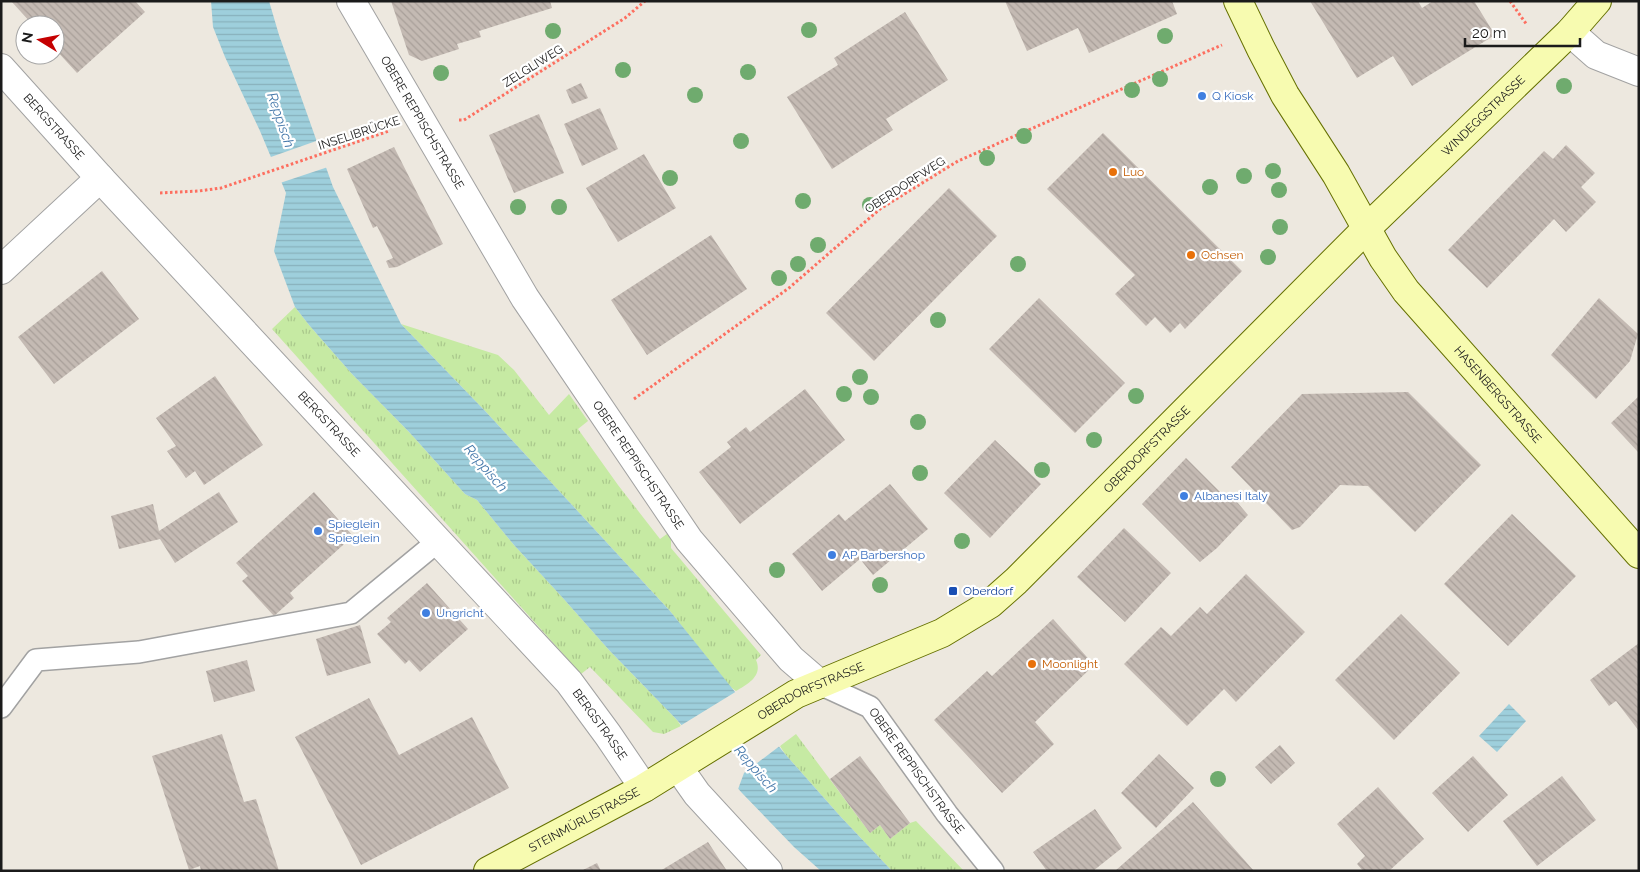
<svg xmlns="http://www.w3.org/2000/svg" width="1640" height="872" viewBox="0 0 1640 872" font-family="Raleway,sans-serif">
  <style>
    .grass { fill: url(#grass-tufts) }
    .water { fill: url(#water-rules) }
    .pier { fill: #ede8df }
    .building { fill: url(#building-back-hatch) }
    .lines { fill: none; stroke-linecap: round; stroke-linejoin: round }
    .lane-casing { stroke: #a2a2a2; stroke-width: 24 }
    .street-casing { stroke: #a2a2a2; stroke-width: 30 }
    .secondary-casing { stroke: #667102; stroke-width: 30 }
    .path { stroke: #fd6f60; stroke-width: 3; stroke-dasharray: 2.5 2.5; stroke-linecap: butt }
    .lane { stroke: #fff; stroke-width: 21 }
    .street { stroke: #fff; stroke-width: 28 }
    .secondary { stroke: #f7fbb0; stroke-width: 28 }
    .tree { fill: #6fab6e }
    .shop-dot { fill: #3f7fe0; stroke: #fff; stroke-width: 2 }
    .food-dot { fill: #e8710a; stroke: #fff; stroke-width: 2 }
    .transit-dot { fill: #1a4fb4; stroke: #fff; stroke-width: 2 }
    .labels { text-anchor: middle; stroke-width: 4.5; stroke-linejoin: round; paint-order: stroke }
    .street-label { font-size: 12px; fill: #1b1b1b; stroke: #fff }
    .shop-label { font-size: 12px; fill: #366cbe; stroke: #fff; text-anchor: start }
    .food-label { font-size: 12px; fill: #c56008; stroke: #fff; text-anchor: start }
    .transit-label { font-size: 12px; fill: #164399; stroke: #fff; text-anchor: start }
    .water-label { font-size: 14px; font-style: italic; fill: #4679ab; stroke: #fff }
  </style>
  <defs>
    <pattern id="grass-tufts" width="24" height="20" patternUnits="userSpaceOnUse" patternTransform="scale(1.25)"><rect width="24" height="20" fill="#c6eaa3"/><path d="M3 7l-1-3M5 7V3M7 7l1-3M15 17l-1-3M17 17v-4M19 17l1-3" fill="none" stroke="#aac88c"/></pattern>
    <pattern id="water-rules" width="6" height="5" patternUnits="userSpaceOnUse" patternTransform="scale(1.25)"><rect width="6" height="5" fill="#9ecfdc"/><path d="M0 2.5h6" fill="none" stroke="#88b1bc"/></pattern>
    <pattern id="building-back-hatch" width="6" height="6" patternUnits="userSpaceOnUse" patternTransform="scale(1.25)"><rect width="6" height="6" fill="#c4bab3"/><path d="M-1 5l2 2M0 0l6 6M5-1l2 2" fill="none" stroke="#a89f99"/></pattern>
  </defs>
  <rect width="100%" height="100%" fill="#ede8df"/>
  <path class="grass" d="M295 307 309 325 352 374 410 433 465 494 477 500 514 545 562 597 609 650 677 720 681 726 664 734 653 732 590 667 581 674 272 329Z
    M401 324 498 355 514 370 549 415 569 394 588 421 578 429 618 485 660 539 671 531V548L761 655 756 660C763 676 748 684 736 691L729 686 670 611 487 413Z
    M796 734 870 833 880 825 890 839 910 823 916 821 964 871H892L840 816 785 754 780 746Z"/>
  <path class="water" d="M211 1H269L279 35 333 187 401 324 487 413 670 611 785 754 840 816 892 871H821L794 847 742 793 677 720 609 650 562 597 514 545 477 500 465 494 410 433 352 374 309 325 295 307 274 251 286 193 260 131 225 57 213 27Z
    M1509 704 1526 721 1497 752 1479 736Z"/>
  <path class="pier" d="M319 140 328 167 280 183 268 158Z
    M737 691 781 745 744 773 737 792 680 726Z"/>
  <path class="building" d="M11 1H135L145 12 77 73 55 49V25H33Z
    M391 1H550L552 8 479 31 481 37 457 44 459 49 422 61 409 55Z
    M1005 1H1172L1177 14 1089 53 1078 28 1027 51Z
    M1310 1H1418L1422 8 1433 1H1474L1495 35 1412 86 1393 56 1357 78Z
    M905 12 948 80 886 119 893 130 832 169 787 97 838 65 834 58Z
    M581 83 588 98 572 104 566 90Z
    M600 108 618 149 582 166 564 124Z
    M539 114 564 173 514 193 489 135Z
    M1103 133 1242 271 1185 329 1180 323 1170 333 1155 317 1146 326 1115 294 1135 275 1047 189Z
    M1566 145 1595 173 1581 187 1596 202 1566 232 1554 219 1487 288 1448 250 1544 151 1553 159Z
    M394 147 443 244 397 267 389 268 386 261 393 258 377 226 373 228 347 169Z
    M644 154 676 208 618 242 586 188Z
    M949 188 997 236 874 361 826 313Z
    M711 235 747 289 647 355 611 300Z
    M102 271 139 319 54 384 18 337Z
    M1039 298 1125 383 1075 433 989 349Z
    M1599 298 1638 334 1630 361 1596 399 1551 355Z
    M215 376 263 445 204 485 195 471 186 478 167 451 176 446 156 418Z
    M805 389 845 440 740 524 699 472 731 447 727 442 746 427 750 432Z
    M1408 392 1481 465 1415 532 1368 486 1340 485 1300 527 1292 530 1231 467 1302 394Z
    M1639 396V453L1611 423Z
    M995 440 1041 484 990 538 944 493Z
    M1186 458 1228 500 1232 496 1248 515 1217 548 1200 562 1142 504Z
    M890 484 928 529 873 575 860 559 822 591 792 554 839 514 845 521Z
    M219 492 238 522 175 563 160 539 119 549 111 516 153 504 159 531Z
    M314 492 353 536 290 593 294 598 274 616 242 581 248 576 236 563Z
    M1512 514 1576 576 1508 646 1444 584Z
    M1124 528 1171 573 1125 622 1077 577Z
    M1246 574 1305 632 1236 702 1224 689 1187 726 1124 664 1161 627 1171 636 1200 607 1207 614Z
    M427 583 468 629 420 672 409 660 405 664 377 634 391 622 387 618Z
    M1401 614 1460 673 1394 740 1335 680Z
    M1053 619 1094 665 1035 722 1054 744 1002 793 934 720 987 671 992 676Z
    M360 625 371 663 327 676 316 639Z
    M1639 643V731L1616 701 1609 706 1590 680Z
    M247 660 255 691 214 702 206 671Z
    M369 698 399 755 472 717 509 788 361 865 295 737Z
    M222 734 244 802 256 799 279 871H201L200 866 189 870 152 756Z
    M1280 745 1295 763 1271 784 1255 767Z
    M1159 754 1194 788 1156 828 1121 793Z
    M860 756 910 823 890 839 880 825 870 833 830 779Z
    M1473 756 1508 795 1468 832 1432 793Z
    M1562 776 1596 820 1537 866 1503 821Z
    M1378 787 1424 839 1389 871H1363L1357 864 1365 856 1337 824Z
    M1193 802 1254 871H1115Z
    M1095 809 1122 848 1093 871H1047L1033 852Z
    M708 842 727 871H660Z
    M597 863 601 871H581Z"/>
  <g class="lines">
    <g class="lane-casing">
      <g id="lane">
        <path id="s1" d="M820 684 870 707 947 814 993 871"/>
        <path d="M1 707 36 660 139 652 351 613 437 542"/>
      </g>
    </g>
    <g class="street-casing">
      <g id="street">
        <path id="s2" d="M351 1 525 298 689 540 791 659 820 684"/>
        <path d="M1570 32 1596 55 1639 72"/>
        <path id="s3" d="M1 68 100 178 569 682 608 735 644 788"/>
        <path d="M1 270 100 178"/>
        <path d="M678 767 697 794 768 871"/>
      </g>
    </g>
    <g class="secondary-casing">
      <g id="secondary">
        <path id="s4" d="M1238 1 1261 49 1285 95 1336 174 1383 258 1406 291 1639 554"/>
        <path id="s5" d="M488 871 644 788 796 694 942 633 990 604 1016 581 1367 228 1570 32 1597 1"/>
      </g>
    </g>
    <path class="path" d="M1510 1 1527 25
      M459 120H464L625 18 645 1
      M160 193 199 191 221 188 389 131
      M634 399 789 288 880 209 958 161 1222 45"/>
    <use href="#lane" class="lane"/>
    <use href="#street" class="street"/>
    <use href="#secondary" class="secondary"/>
  </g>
  <g class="tree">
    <circle cx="809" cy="30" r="8"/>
    <circle cx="553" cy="31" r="8"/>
    <circle cx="1165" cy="36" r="8"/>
    <circle cx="623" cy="70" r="8"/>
    <circle cx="748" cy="72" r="8"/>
    <circle cx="441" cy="73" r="8"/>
    <circle cx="1160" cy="79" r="8"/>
    <circle cx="1564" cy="86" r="8"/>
    <circle cx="1132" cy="90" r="8"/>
    <circle cx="695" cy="95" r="8"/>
    <circle cx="1024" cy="136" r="8"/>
    <circle cx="741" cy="141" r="8"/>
    <circle cx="987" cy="158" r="8"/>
    <circle cx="1273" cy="171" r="8"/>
    <circle cx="1244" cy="176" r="8"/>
    <circle cx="670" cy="178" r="8"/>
    <circle cx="1210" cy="187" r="8"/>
    <circle cx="1279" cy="190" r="8"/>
    <circle cx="803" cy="201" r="8"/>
    <circle cx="870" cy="205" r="8"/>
    <circle cx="518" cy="207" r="8"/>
    <circle cx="559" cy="207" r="8"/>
    <circle cx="1280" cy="227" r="8"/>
    <circle cx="818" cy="245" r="8"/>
    <circle cx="1268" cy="257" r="8"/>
    <circle cx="798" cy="264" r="8"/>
    <circle cx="1018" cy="264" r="8"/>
    <circle cx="779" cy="278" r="8"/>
    <circle cx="938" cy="320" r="8"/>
    <circle cx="860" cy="377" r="8"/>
    <circle cx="844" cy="394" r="8"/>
    <circle cx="1136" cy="396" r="8"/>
    <circle cx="871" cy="397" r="8"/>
    <circle cx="918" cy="422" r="8"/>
    <circle cx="1094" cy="440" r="8"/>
    <circle cx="1042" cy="470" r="8"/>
    <circle cx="920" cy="473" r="8"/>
    <circle cx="962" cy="541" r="8"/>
    <circle cx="777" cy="570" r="8"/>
    <circle cx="880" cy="585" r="8"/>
    <circle cx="1218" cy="779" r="8"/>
  </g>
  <g class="shop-dot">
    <circle cx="1202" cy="96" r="5"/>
    <circle cx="1184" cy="496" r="5"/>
    <circle cx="318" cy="531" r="5"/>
    <circle cx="832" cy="555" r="5"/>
    <circle cx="426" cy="613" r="5"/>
  </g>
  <g class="food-dot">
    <circle cx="1113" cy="172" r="5"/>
    <circle cx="1191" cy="255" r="5"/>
    <circle cx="1032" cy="664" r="5"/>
  </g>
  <rect class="transit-dot" x="948" y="586" width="10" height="10" rx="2.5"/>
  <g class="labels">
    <g class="street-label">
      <text transform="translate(533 66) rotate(-32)" y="4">ZELGLIWEG</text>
      <text dy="4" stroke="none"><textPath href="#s5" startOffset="1264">WINDEGGSTRASSE</textPath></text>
      <text dy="4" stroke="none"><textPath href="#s2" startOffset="141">OBERE REPPISCHSTRASSE</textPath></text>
      <text dy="4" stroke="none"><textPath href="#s3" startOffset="79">BERGSTRASSE</textPath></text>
      <text transform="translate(359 133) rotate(-18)" y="4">INSELIBRÜCKE</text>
      <text transform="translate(905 185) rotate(-33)" y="4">OBERDORFWEG</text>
      <text dy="4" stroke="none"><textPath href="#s4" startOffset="474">HASENBERGSTRASSE</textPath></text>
      <text dy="4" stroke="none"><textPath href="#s3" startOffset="484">BERGSTRASSE</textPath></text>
      <text dy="4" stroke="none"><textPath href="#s5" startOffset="790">OBERDORFSTRASSE</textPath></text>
      <text dy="4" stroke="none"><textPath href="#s2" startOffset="546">OBERE REPPISCHSTRASSE</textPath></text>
      <text dy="4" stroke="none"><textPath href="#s5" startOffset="370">OBERDORFSTRASSE</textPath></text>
      <text dy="4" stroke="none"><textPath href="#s3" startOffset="889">BERGSTRASSE</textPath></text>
      <text dy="4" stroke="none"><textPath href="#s1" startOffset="134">OBERE REPPISCHSTRASSE</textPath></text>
      <text dy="4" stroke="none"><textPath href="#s5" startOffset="109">STEINMÜRLISTRASSE</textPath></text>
    </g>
    <g class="shop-label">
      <text x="1212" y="100">Q Kiosk</text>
      <text x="1194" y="500">Albanesi Italy</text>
      <text x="328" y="528">Spieglein<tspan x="328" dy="14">Spieglein</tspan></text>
      <text x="842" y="559">AP Barbershop</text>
      <text x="436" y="617">Ungricht</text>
    </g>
    <g class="food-label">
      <text x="1123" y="176">Luo</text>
      <text x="1201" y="259">Ochsen</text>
      <text x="1042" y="668">Moonlight</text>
    </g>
    <g class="transit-label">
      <text x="963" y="595">Oberdorf</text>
    </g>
    <g class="water-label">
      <text transform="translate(281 120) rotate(71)" y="5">Reppisch</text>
      <text transform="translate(486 468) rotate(49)" y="5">Reppisch</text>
      <text transform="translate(756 769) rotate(49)" y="5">Reppisch</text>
    </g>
  </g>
  <rect width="1640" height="872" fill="none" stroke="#1b1b1b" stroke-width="5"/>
  <g transform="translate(40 40) rotate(280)"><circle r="24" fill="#ffffff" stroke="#a4a4a4"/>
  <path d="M0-4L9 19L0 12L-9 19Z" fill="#c50001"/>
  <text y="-8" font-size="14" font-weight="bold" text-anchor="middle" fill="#1b1b1b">N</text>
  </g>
  <path d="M1465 38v8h115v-8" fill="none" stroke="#1b1b1b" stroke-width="2.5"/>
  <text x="1472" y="38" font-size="15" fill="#1b1b1b" stroke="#ffffff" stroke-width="4" paint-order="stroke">20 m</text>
</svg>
